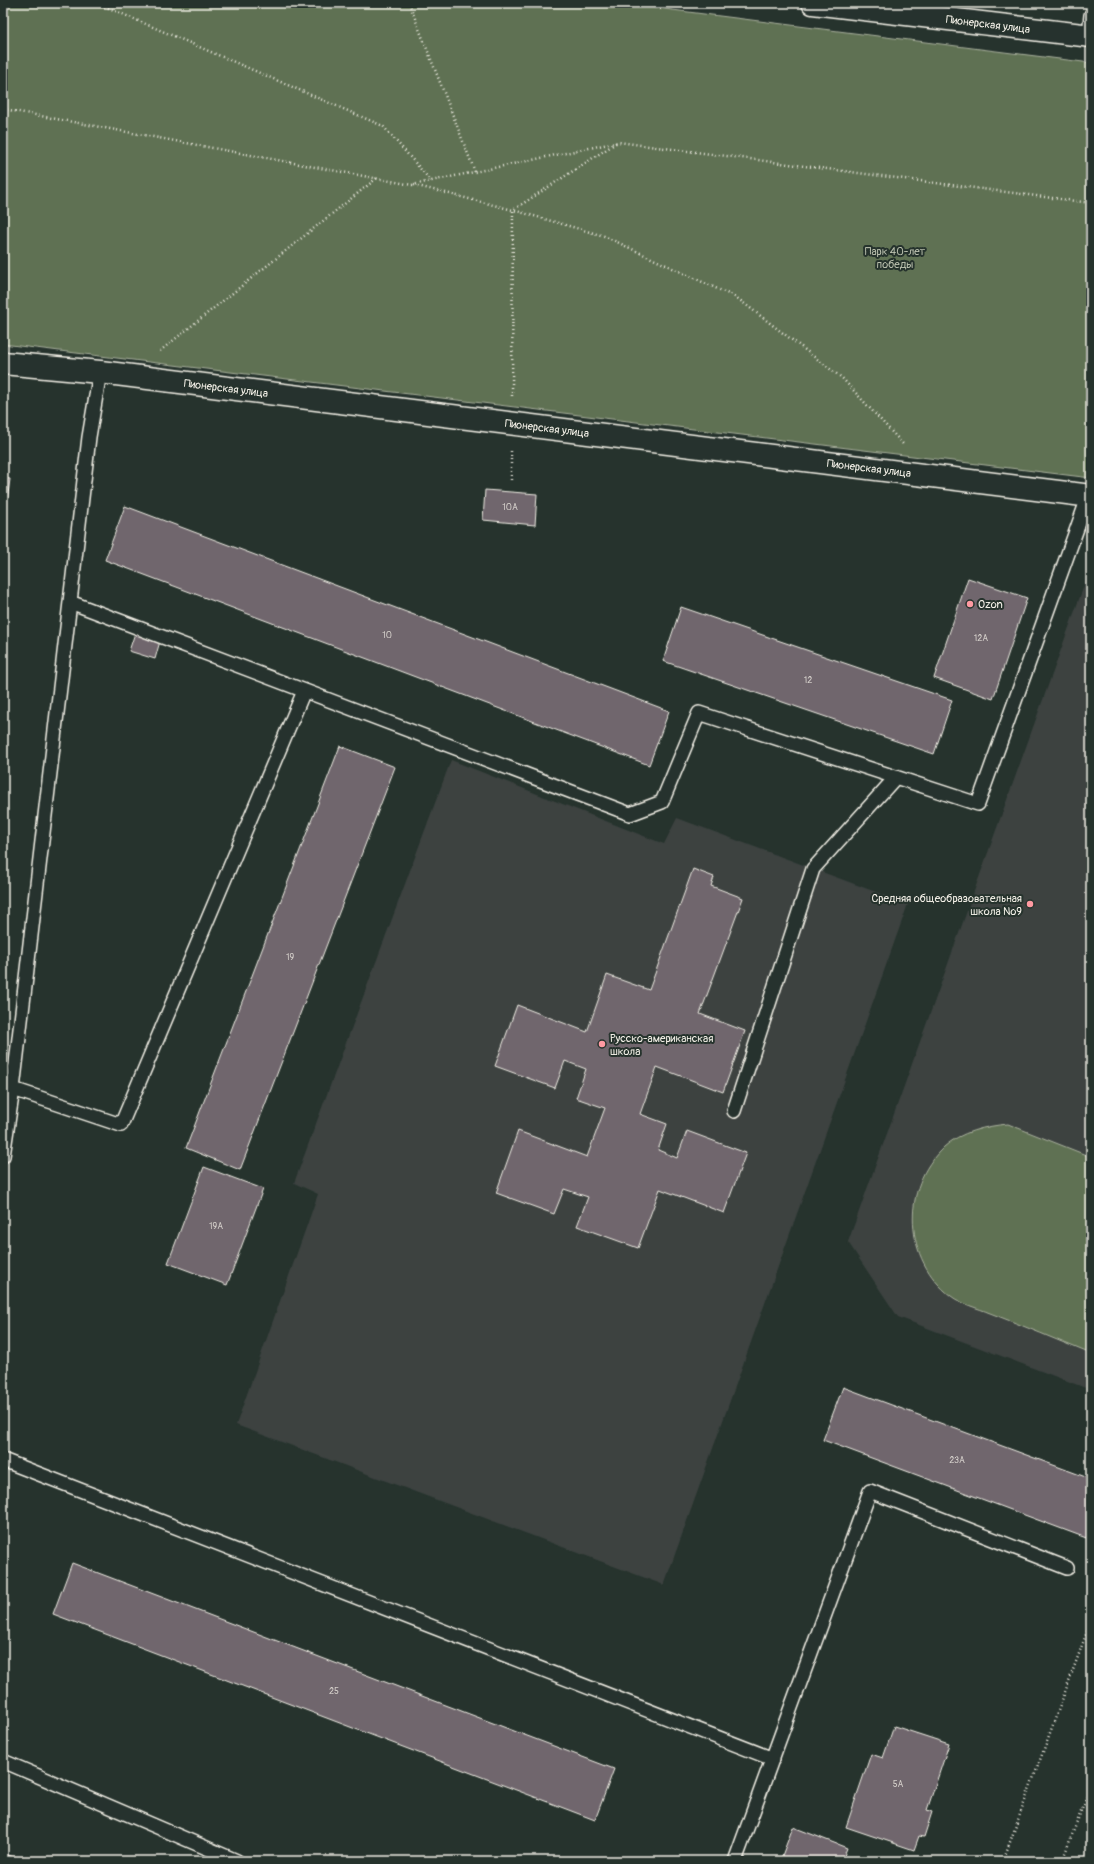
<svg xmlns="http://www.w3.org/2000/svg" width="1094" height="1864" viewBox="0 0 1094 1864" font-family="Pangolin,sans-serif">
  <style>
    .built { fill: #3c4240 }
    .green { fill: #5f7153; stroke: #aab19e }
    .building { fill: #6f666d; stroke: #f4f1e8 }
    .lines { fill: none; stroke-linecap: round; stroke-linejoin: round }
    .lane-casing { stroke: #f4f1e8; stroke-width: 16 }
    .street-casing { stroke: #f4f1e8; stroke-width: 25 }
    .path { stroke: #f4f1e8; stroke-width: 2.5; stroke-dasharray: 1 3; stroke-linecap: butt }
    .lane { stroke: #26332d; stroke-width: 13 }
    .street { stroke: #26332d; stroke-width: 22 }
    .poi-dot { fill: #ff9aa2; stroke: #26332d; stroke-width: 1.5 }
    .labels { text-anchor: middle; stroke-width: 4; stroke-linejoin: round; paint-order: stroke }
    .number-label { font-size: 9px; fill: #d3cec9 }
    .street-label { font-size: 11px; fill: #f4f1e8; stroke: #26332d }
    .park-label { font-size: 11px; fill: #b8beac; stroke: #26332d }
    .poi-label { font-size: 11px; fill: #f4f1e8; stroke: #26332d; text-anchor: start }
  </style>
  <rect width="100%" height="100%" fill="#26332d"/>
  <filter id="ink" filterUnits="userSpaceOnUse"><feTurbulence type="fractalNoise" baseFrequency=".025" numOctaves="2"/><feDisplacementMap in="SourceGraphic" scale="8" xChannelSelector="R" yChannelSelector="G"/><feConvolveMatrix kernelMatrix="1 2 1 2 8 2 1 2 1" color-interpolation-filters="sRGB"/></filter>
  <g filter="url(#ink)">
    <path class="built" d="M1091 566V1390L898 1317 848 1242Z
      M451 760 664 844 677 818 908 904 664 1585 236 1425 318 1194 294 1183Z"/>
    <path class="green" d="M3 3H617L1091 63V478L3 344Z
      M1008 1124 1091 1157V1354C1057 1340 1024 1326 990 1313 978 1308 961 1304 951 1296 904 1260 900 1188 944 1147 960 1132 986 1126 1008 1124Z"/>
    <path class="building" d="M3 478 10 479 3 533Z
      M485 490 537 494 535 525 483 520Z
      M125 506 669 711 649 765 105 560Z
      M968 578 1027 598 993 699 934 678Z
      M681 607 952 700 934 754 663 661Z
      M135 633 160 641 155 659 129 651Z
      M340 746 395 767 240 1170 186 1148Z
      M693 869 714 877 711 886 743 898 700 1014 745 1031 723 1092 657 1067 640 1114 667 1124 658 1150 677 1158 687 1131 746 1153 724 1213 660 1189 638 1248 577 1226 588 1197 564 1189 554 1214 496 1193 518 1131 587 1157 605 1108 576 1098 586 1069 565 1061 555 1088 495 1066 517 1005 587 1032 607 975 649 990Z
      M204 1167 263 1189 227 1285 168 1263Z
      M843 1387 1091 1479V1533L1089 1539 823 1440Z
      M72 1563 614 1769 595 1820 53 1614Z
      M894 1726 949 1744 927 1810 932 1812 924 1837 919 1836 914 1850 846 1827 871 1754 883 1758Z
      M793 1827 847 1848 842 1861H780Z
      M3 1853 24 1861H3Z"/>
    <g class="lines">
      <g class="lane-casing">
        <path id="lane" d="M1089 35 1091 15
          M70 602 89 437 100 372
          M3 1087 13 1089 121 1125 304 691
          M734 1111 813 869 896 777
          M3 1156 13 1089 70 602 630 814 662 802 699 713 978 804 1089 495
          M3 1460 773 1759
          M3 1761 237 1861
          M735 1861 870 1491 1067 1568"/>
      </g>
      <g class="street-casing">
        <path id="street" d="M813 3 1091 36
          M3 363 100 372 1091 496"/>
      </g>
      <path class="path" d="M97 3 383 126 431 181
        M409 3 475 172
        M3 109 412 185 618 142 1091 203
        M414 185 513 210 616 143
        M160 351 377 178
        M512 396 513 210 604 236 737 298 842 378 903 444
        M511 480V451
        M1003 1861 1091 1621
        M1062 1861 1091 1786"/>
      <use href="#lane" class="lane"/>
      <use href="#street" class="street"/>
    </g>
  </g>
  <g class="poi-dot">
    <circle cx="970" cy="604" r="4"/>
    <circle cx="1030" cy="904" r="4"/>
    <circle cx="602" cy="1044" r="4"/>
  </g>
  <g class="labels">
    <g class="number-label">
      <text x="510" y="510">10А</text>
      <text x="387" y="638">10</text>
      <text x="981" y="641">12А</text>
      <text x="808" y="683">12</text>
      <text x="290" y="960">19</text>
      <text x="216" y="1229">19А</text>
      <text x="957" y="1463">23А</text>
      <text x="334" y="1694">25</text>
      <text x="898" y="1787">5А</text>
    </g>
    <g class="street-label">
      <text transform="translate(988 24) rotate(7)" y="4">Пионерская улица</text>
      <text transform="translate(226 388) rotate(7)" y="4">Пионерская улица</text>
      <text transform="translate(547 428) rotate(7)" y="4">Пионерская улица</text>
      <text transform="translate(869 468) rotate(7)" y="4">Пионерская улица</text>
    </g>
    <g class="park-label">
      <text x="895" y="255">Парк 40-лет<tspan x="895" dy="13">победы</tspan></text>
    </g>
    <g class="poi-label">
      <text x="978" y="608">Ozon</text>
      <text x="1022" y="902" text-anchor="end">Средняя общеобразовательная<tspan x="1022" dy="13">школа №9</tspan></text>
      <text x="610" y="1042">Русско-американская<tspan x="610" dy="13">школа</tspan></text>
    </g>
  </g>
  <rect width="1094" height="1864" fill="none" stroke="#26332d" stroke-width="16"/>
  <rect x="8" y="8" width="1078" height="1848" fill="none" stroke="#f4f1e8" stroke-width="1.5" filter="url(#ink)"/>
</svg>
